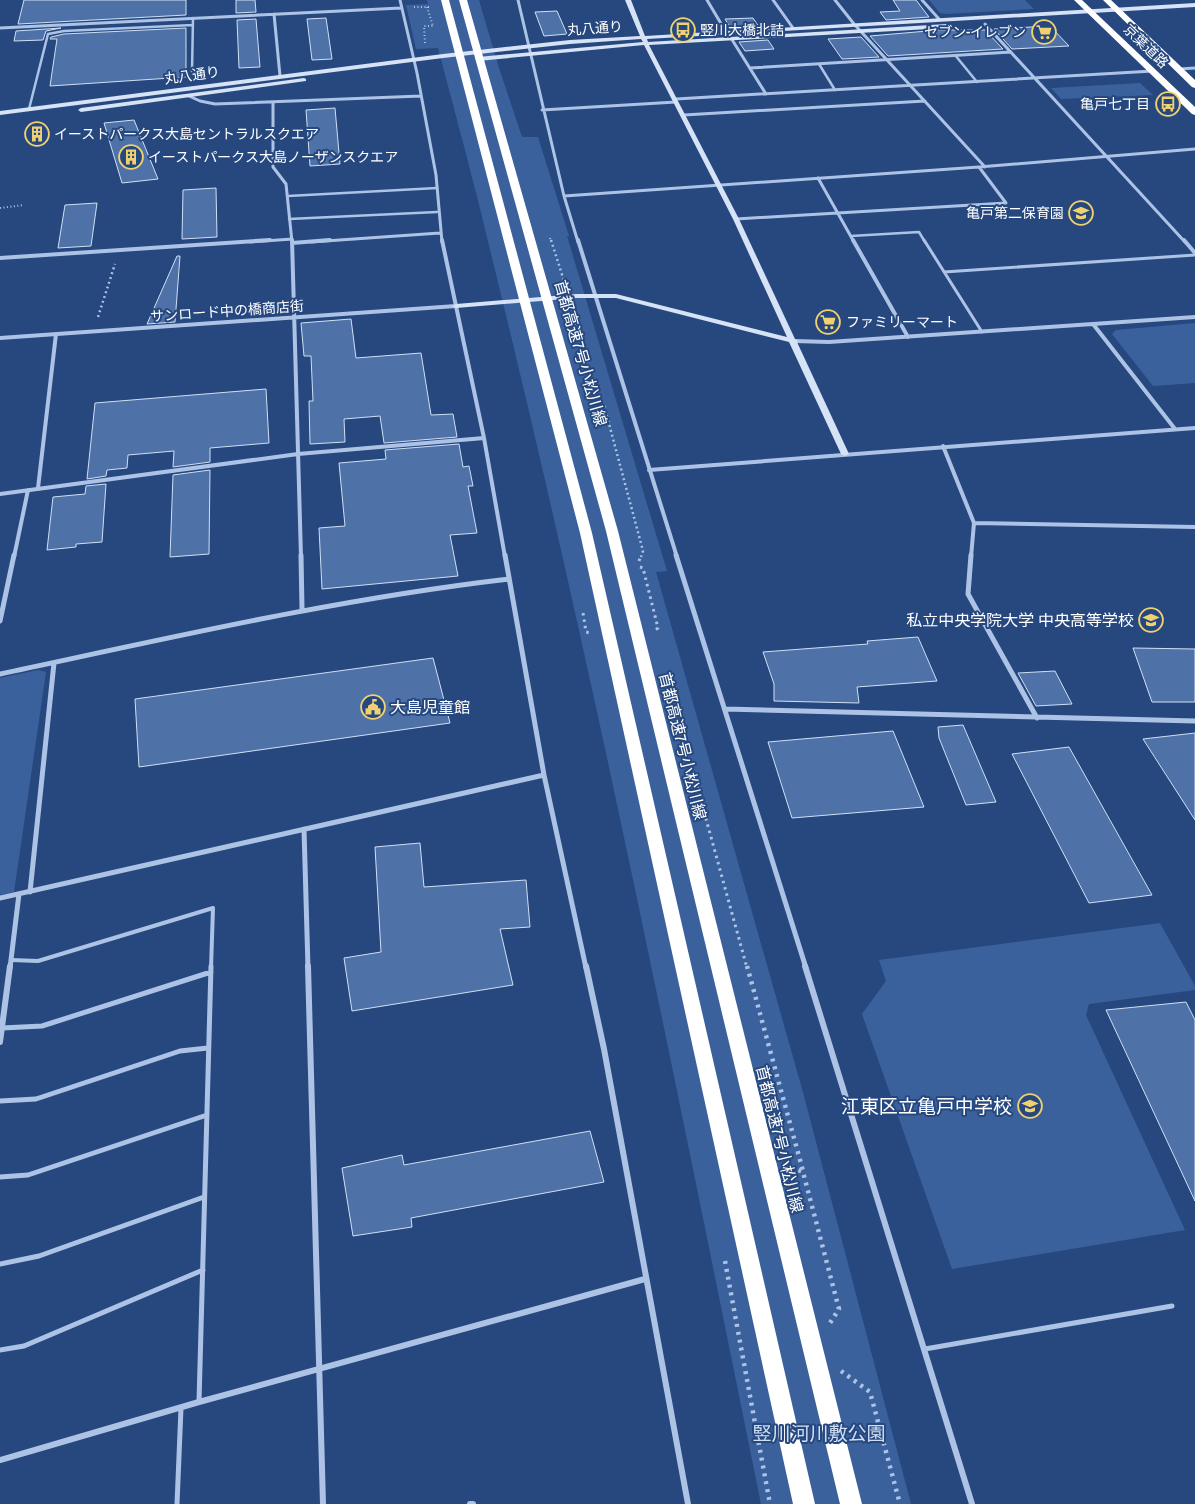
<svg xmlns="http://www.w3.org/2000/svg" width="1195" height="1504" viewBox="0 0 1195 1504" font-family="'Archivo Narrow','Noto Sans JP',sans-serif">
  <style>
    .green { fill: #3b619d }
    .building { fill: #4e72a8; stroke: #d0dff5 }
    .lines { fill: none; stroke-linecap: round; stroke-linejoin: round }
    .path-far3 { stroke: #adc3e6; stroke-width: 2; stroke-dasharray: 1 2.5; stroke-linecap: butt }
    .path-far2 { stroke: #adc3e6; stroke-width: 2.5; stroke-dasharray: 2 3; stroke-linecap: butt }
    .path-far1 { stroke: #adc3e6; stroke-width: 3; stroke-dasharray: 2.5 4; stroke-linecap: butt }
    .path { stroke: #adc3e6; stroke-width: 4.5; stroke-dasharray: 3 5; stroke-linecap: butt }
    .lane-far3 { stroke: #adc3e6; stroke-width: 2.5 }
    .lane-far2 { stroke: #adc3e6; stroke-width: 3 }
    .lane-far1 { stroke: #adc3e6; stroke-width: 4 }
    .lane { stroke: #adc3e6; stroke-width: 5 }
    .street-far3 { stroke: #adc3e6; stroke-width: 3 }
    .street-far2 { stroke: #adc3e6; stroke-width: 4 }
    .street-far1 { stroke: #adc3e6; stroke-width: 5 }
    .street { stroke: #adc3e6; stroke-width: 6 }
    .secondary { fill: #d6e2f5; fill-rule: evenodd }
    .highway { fill: #fff; fill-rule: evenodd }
    .labels { text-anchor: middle; stroke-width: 4; stroke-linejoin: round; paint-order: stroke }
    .far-street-label { font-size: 14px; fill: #fff; stroke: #26487f }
    .far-poi-label { font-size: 14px; fill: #fff; stroke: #26487f; text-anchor: start }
    .street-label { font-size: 16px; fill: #fff; stroke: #26487f }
    .poi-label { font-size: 16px; fill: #fff; stroke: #26487f; text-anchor: end }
    .near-poi-label { font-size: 19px; fill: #fff; stroke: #26487f; text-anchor: end }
    .near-park-label { font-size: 19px; fill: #d0dff5; stroke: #26487f }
  </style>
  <rect width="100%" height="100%" fill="#26487f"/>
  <path class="green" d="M427 0H479L498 65 522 137H538L569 236H567L667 571 656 572 804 1096 911 1504H761C677 1090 595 676 494 266 477 193 457 120 438 48L416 49 406 5 428 4Z
    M929 0H1025L1034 9 946 14 940 13Z
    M1140 83 1153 95 1061 99 1051 88Z
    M1195 323V383L1153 386 1112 334 1116 330Z
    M38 670 46 672 14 892 0 895V678Z
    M1160 923 1195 986V990L1089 1004 1086 1015 1185 1230 952 1269 862 1014 886 981 879 960Z"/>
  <path class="building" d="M24 0H186V15L18 24Z
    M236 0H255L256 12 236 13Z
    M893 0H916L929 17 886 20 880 12 900 11Z
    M557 11 567 34 544 36 535 12Z
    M326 18 332 59 312 60 307 19Z
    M753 18 759 27 731 29 725 19Z
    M256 19 260 67 239 68 237 20Z
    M1050 26 1069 46 1012 49 994 29Z
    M61 28 46 31 43 40 14 41 16 31Z
    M186 28V77L50 86 57 39H50L51 37 64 34Z
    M939 30H985L1003 49 888 56 870 36Z
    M861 37 879 57 842 59 828 39Z
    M768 40 774 49 745 51 739 42Z
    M335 108 340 164 310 166 306 110Z
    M134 120 158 179 122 183 104 123Z
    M216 188 217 237 182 239 183 190Z
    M97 203 91 246 58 248 65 205Z
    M177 256H180L175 322 147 324Z
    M351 319 356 358 421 353 431 415 453 414 457 437 384 443 380 416 344 419 345 442 310 444 309 401H313L311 356H304L301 323Z
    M266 389 269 443 210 448V462L173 467 174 451 128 455 127 468 107 470 106 476 87 479 95 403Z
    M459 444 463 467 469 466 473 486H468L477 533 450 535 458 576 322 589 319 528 345 526 339 463 386 459 385 450Z
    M210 470 209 554 170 557 173 475Z
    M106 484 102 542 76 544V547L47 550 53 497 85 494 86 486Z
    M918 637 937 681 857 687 859 703 774 701V684L763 652 868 644 867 641Z
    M1133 648 1195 649V702H1152Z
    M433 658 450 723 139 767 135 699Z
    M1055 671 1072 704 1036 706 1018 673Z
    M963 725 996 802 966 805 939 738 938 727Z
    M893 731 924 807 792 818 768 742Z
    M1195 733V820L1143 739Z
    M1069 747 1152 895 1089 903 1012 754Z
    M420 843 424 887 526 880 530 927 500 929 513 985 352 1011 344 958 381 952 375 847Z
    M1186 1002 1195 1020V1201L1106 1010Z
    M590 1131 604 1182 411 1218 412 1227 353 1236 342 1168 402 1155 404 1165Z"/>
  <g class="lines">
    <path class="path-far3" d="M414 7H431
      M427 7 433 26
      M425 43 424 26H435
      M0 208 24 205
      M550 238 551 242"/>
    <path class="path-far2" d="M551 240 565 284
      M573 309 580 345
      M98 317 115 264
      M595 403 604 405 643 551 641 557"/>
    <path class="path-far1" d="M639 561 641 555
      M640 567 643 568 658 628 655 630
      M583 613 586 632 590 633
      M692 768 747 968"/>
    <path class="path" d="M747 966 803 1171
      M791 1167 803 1172 839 1309 830 1323
      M725 1261 770 1504
      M841 1371 870 1392 900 1504"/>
    <path class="lane-far3" d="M955 55 977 82
      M819 64 835 90
      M192 72 193 18
      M29 109 48 34 64 31 193 25
      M288 196 437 188
      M289 219 437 212
      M851 236 919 232 925 242"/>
    <path class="lane-far2" d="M924 240 982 332
      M944 272 1195 255"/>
    <path class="lane-far1" d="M11 960 38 961 213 908 211 968"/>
    <path class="lane" d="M2 1028 42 1026 211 972
      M0 1101 36 1099 180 1051 208 1048
      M0 1177 28 1175 207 1115
      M0 1264 39 1256 204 1197
      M925 1349 1172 1306
      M0 1350 24 1346 203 1270
      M199 1402 211 966
      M177 1504 181 1408"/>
    <path class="street-far3" d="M400 0 417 73 436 175 442 242
      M518 0 564 196 578 242
      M707 0 726 32
      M773 0 793 28
      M835 0 854 24 985 167
      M922 0 939 19
      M274 14 280 76
      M985 24 1185 242
      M0 28 401 8
      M731 38 766 94
      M750 68 1011 52
      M1179 69 1195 68
      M189 96 200 101 215 104 421 96
      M676 99 1153 71
      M273 102V167L286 184 292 242
      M542 110 676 102
      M684 115 925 101
      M818 178 854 242
      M564 196 979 167 1195 149
      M736 219 1006 203 979 167
      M250 242 292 239
      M311 242 440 233"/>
    <path class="street-far2" d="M292 240 301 557
      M442 240 484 438 505 557
      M578 240 677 557
      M853 240 908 337
      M1184 240 1195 253
      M292 243 330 240
      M0 258 270 240
      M1093 324 1175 429
      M0 338 456 306
      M794 341 829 342 1195 317
      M943 446 974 523 971 557
      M649 470 1195 428
      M38 488 56 334
      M0 494 298 454 484 438
      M974 523 1195 527
      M14 557 28 490"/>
    <path class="street-far1" d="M301 555 302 609
      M505 555 544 775 586 968
      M676 555 806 968
      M971 555 968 594 1037 718
      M0 621 14 555
      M0 674C169 638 337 599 509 579
      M725 709 1195 721
      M304 829 308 968
      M30 892 54 663
      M0 898 544 775
      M10 968 19 894"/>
    <path class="street" d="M308 966 323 1504
      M586 966 604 1049 688 1504
      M805 966 972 1504
      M0 1042 10 966
      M0 1460 199 1402 645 1279
      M470 1504H473"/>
    <path class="secondary" d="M625 0H631L645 36 1195 3V7L647 39 648 42 947 24 950 26 947 28 649 45 739 219 795 339 798 341 797 342 849 454 845 456 841 454 789 342 616 298H577L456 308 452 306 456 304 577 294H616L787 337 733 219 644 45 478 61 475 59 478 57 643 42 641 39 570 44 443 58 0 115V111L443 54 570 40 640 36Z
      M304 78 306 79V81L81 112 78 110 81 108Z"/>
    <path class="highway" d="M441 0H449L592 533 815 1504H793L580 533Z
      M459 0H467L618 531 862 1504H840L606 531Z
      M1074 0H1082L1195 107V115L1192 114Z
      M1103 0H1111L1195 80V88L1192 87Z"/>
  </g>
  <defs>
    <g id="bus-ring" transform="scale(1.25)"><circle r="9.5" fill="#26487f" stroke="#efd172" stroke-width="1.5"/><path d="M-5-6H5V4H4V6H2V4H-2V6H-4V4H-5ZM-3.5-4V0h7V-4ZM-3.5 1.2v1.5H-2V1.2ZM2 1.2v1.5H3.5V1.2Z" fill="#efd172"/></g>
    <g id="supermarket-ring" transform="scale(1.25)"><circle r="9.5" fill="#26487f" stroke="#efd172" stroke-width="1.5"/><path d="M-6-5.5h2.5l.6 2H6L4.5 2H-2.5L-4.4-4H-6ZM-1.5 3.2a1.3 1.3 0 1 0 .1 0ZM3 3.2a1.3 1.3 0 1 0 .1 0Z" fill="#efd172"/></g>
    <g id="building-ring" transform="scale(1.25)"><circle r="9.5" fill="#26487f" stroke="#efd172" stroke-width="1.5"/><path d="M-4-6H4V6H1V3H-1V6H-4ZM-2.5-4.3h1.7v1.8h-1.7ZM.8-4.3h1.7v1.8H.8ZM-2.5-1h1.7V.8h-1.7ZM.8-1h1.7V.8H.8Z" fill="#efd172"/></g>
    <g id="school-ring" transform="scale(1.25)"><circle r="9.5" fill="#26487f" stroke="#efd172" stroke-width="1.5"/><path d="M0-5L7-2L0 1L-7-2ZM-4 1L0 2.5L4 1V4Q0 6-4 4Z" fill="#efd172"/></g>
    <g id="civic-ring" transform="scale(1.25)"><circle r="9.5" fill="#26487f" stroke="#efd172" stroke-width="1.5"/><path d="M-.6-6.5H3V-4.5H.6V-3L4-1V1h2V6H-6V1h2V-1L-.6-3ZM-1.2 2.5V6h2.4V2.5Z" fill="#efd172"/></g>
  </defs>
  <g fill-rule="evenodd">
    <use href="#bus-ring" x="683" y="30"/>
    <use href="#supermarket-ring" x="1044" y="32"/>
    <use href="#bus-ring" x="1168" y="104"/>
    <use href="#building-ring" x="37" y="134"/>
    <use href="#building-ring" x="131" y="157"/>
    <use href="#school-ring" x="1081" y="213"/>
    <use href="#supermarket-ring" x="828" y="322"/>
    <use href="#school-ring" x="1151" y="620"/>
    <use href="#civic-ring" x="373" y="707"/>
    <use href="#school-ring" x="1030" y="1106"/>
  </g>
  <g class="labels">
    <g class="far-street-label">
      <text transform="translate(595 28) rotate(-4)" y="5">丸八通り</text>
      <text transform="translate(1146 46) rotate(44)" y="5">京葉道路</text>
      <text transform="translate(192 75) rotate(-8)" y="5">丸八通り</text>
      <text transform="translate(227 311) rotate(-4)" y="5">サンロード中の橋商店街</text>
    </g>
    <g class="far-poi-label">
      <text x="700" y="35">竪川大橋北詰</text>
      <text x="1026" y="37" text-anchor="end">セブン-イレブン</text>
      <text x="1150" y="109" text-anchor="end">亀戸七丁目</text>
      <text x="54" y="139">イーストパークス大島セントラルスクエア</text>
      <text x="148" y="162">イーストパークス大島ノーザンスクエア</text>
      <text x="1064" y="218" text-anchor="end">亀戸第二保育園</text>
      <text x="846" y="327">ファミリーマート</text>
    </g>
    <g class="street-label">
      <text transform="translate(581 353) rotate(74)" y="6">首都高速7号小松川線</text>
      <text transform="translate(683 746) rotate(76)" y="6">首都高速7号小松川線</text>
      <text transform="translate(780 1139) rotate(76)" y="6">首都高速7号小松川線</text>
    </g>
    <g class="poi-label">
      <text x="1134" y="626">私立中央学院大学 中央高等学校</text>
      <text x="390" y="713" text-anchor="start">大島児童館</text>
    </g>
    <g class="near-poi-label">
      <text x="1012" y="1113">江東区立亀戸中学校</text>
    </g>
    <g class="near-park-label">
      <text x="819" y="1440">竪川河川敷公園</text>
    </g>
  </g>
</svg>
